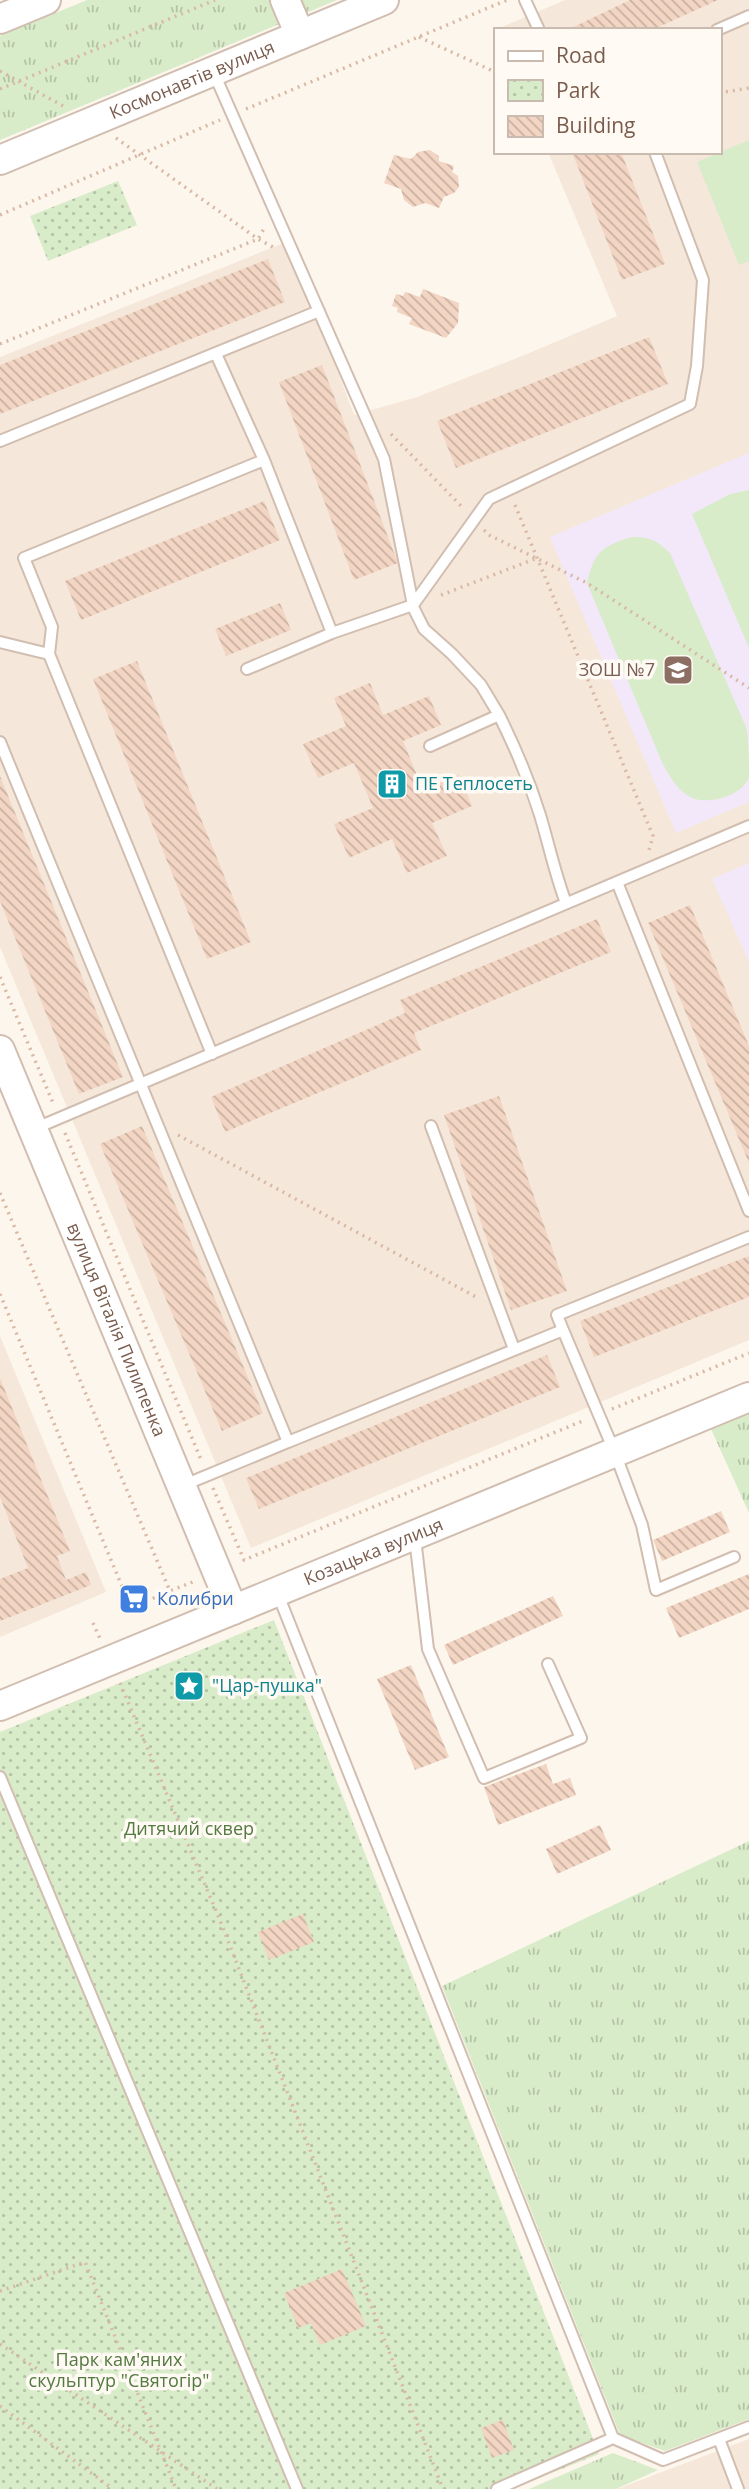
<svg xmlns="http://www.w3.org/2000/svg" width="749" height="2489" viewBox="0 0 749 2489" font-family="'Open Sans',sans-serif">
  <style>
    .residential { fill: #f5e8da }
    .education { fill: #f3e8fa }
    .grass { fill: url(#grass-tufts) }
    .park { fill: url(#park-dots) }
    .garden { fill: #d8ecc9 }
    .building { fill: url(#building-back-hatch) }
    .lines { fill: none; stroke-linecap: round; stroke-linejoin: round }
    .service-casing { stroke: #d1beb0; stroke-width: 14 }
    .tertiary-casing { stroke: #d1beb0; stroke-width: 32 }
    .path { stroke: #d9b8a5; stroke-width: 3.5; stroke-dasharray: 2 5; stroke-linecap: butt }
    .service { stroke: #fff; stroke-width: 10 }
    .tertiary { stroke: #fff; stroke-width: 28 }
    .labels { text-anchor: middle; stroke-width: 7; stroke-linejoin: round; paint-order: stroke }
    .street-label { font-size: 18px; fill: #7a5c4d; stroke: #fffaf3 }
    .education-label { font-size: 18px; fill: #785e54; stroke: #fffaf3; text-anchor: end }
    .culture-label { font-size: 18px; fill: #0d838f; stroke: #fffaf3; text-anchor: start }
    .shop-label { font-size: 18px; fill: #366cbe; stroke: #fffaf3; text-anchor: start }
    .park-label { font-size: 18px; fill: #537a41; stroke: #fffaf3 }
  </style>
  <defs>
    <pattern id="grass-tufts" width="24" height="20" patternUnits="userSpaceOnUse" patternTransform="scale(1.75)"><rect width="24" height="20" fill="#d8ecc9"/><path d="M3 7l-1-3M5 7V3M7 7l1-3M15 17l-1-3M17 17v-4M19 17l1-3" fill="none" stroke="#b4c2a5"/></pattern>
    <pattern id="park-dots" width="8" height="8" patternUnits="userSpaceOnUse" patternTransform="scale(1.75)"><rect width="8" height="8" fill="#d8ecc9"/><path d="M2 2h.1M6 6h.1" fill="none" stroke="#b4c2a5" stroke-width="1.8" stroke-linecap="round"/></pattern>
    <pattern id="building-back-hatch" width="6" height="6" patternUnits="userSpaceOnUse" patternTransform="scale(1.75)"><rect width="6" height="6" fill="#f3d5c3"/><path d="M-1 5l2 2M0 0l6 6M5-1l2 2" fill="none" stroke="#cab0a1"/></pattern>
  </defs>
  <rect width="100%" height="100%" fill="#fdf6ec"/>
  <path class="residential" d="M565 0H749V1340L251 1548 0 947V357L289 241 354 415 417 397 527 354 617 316 548 152H719V30H495Z
    M0 1336 106 1592 0 1637Z
    M749 2439V2489H617Z"/>
  <path class="education" d="M749 453V802L676 833 550 537Z
    M749 863V962L712 879Z"/>
  <path class="grass" d="M87 0H337L0 140V36Z
    M749 1413V1513L711 1429Z
    M749 1841V2419L665 2451 620 2435 442 1986Z
    M613 2453 658 2470 616 2489H529Z"/>
  <path class="park" d="M118 181 137 225 48 261 30 216Z
    M274 1620 599 2454 512 2489H0V1732Z"/>
  <path class="garden" d="M749 140V261L739 265 697 162Z
    M749 490V648L692 514 730 494Z
    M632 537C649 537 657 540 670 553L746 727C749 738 749 766 749 777 743 796 708 805 692 798 677 791 668 774 661 760L587 583C594 552 602 546 632 537Z"/>
  <path class="building" d="M630 0H718L652 30H567Z
    M430 150 439 156V161L454 166 452 172 458 176 459 187 454 193 444 197 439 208 425 203 413 207 404 200 401 189 384 183 394 155 411 159 418 152Z
    M572 152H621L665 264 622 280Z
    M268 259 285 302 0 414V365Z
    M423 289 459 303 458 323 446 338 409 324 412 318 397 312 398 308 392 306 396 294 403 296 405 292 420 297Z
    M649 337 668 384 456 468 437 421Z
    M322 365 398 563 354 580 279 382Z
    M264 501 280 540 81 620 65 581Z
    M280 603 291 630 226 656 215 629Z
    M137 661 251 942 207 959 93 679Z
    M370 683 383 715 429 696 441 725 403 741 423 790 459 775 472 806 432 823 447 856 407 873 392 839 349 858 334 824 373 808 354 763 318 778 303 744 346 726 334 698Z
    M0 776 123 1077 79 1094 0 901Z
    M690 905 749 1046V1163L648 923Z
    M597 919 611 952 414 1033 421 1050 225 1132 211 1097 405 1013 400 1000Z
    M499 1096 567 1291 511 1310 444 1115Z
    M142 1126 263 1413 222 1431 100 1144Z
    M749 1256V1297L594 1357 580 1321Z
    M547 1355 560 1387 259 1509 246 1478Z
    M0 1378 70 1551 57 1556 66 1580 86 1572 91 1585 0 1621V1579L28 1568 0 1497Z
    M721 1511 730 1532 662 1561 653 1540Z
    M749 1574V1609L679 1638 666 1608Z
    M553 1596 563 1616 453 1665 444 1645Z
    M411 1665 449 1757 415 1770 377 1679Z
    M546 1764 553 1784 570 1778 576 1795 498 1825 484 1787Z
    M600 1825 611 1850 557 1874 546 1849Z
    M303 1914 314 1942 269 1960 258 1932Z
    M342 2269 366 2326 320 2345 311 2323 298 2328 284 2293Z
    M503 2420 514 2450 492 2458 481 2428Z"/>
  <g class="lines">
    <g class="service-casing">
      <path id="service" d="M525 0 539 30
        M717 30 749 16
        M213 71 384 459 413 605 332 633 247 669
        M216 354 264 460 332 633
        M0 441 319 311
        M412 605 424 629 452 654 481 685 499 715 430 746
        M413 605 489 499 690 404 697 366 703 280 655 152
        M0 642 49 654 212 1054
        M49 654 52 627 24 558 264 460
        M499 715C515 747 529 780 540 815 549 845 555 874 566 903
        M0 742 288 1442 563 1330 615 1453 642 1525 656 1590 734 1557
        M617 882 749 1211
        M431 1126 514 1349
        M36 1128 749 826
        M563 1330 557 1315 749 1237
        M184 1485 288 1442
        M415 1538 428 1649 484 1778 581 1738 548 1664
        M277 1592 613 2438 497 2489
        M0 1777 297 2489
        M613 2438 663 2460 749 2427
        M719 2439 738 2489"/>
    </g>
    <g class="tertiary-casing">
      <g id="tertiary">
        <path d="M285 0 300 35"/>
        <path d="M0 19 46 0"/>
        <path id="s1" d="M0 160 384 0"/>
        <path id="s2" d="M0 1050 233 1610"/>
        <path id="s3" d="M0 1706 749 1397"/>
      </g>
    </g>
    <path class="path" d="M419 37 495 72
      M0 71 65 107
      M0 89 215 0
      M719 93 749 88
      M246 109 507 0
      M116 138 258 239 273 247
      M0 215 220 120
      M0 344 258 239 265 227
      M391 434 464 509
      M515 505 653 836 649 850
      M484 530 489 535 587 583 749 688
      M441 595 535 559
      M0 977 53 1103
      M65 1133 202 1462
      M178 1135 478 1298
      M0 1193 170 1591 195 1581
      M0 1294 131 1608 170 1591
      M612 1409 749 1353
      M213 1488 244 1560 585 1420
      M93 1623 101 1641
      M120 1683 219 1918 443 2489
      M0 2291 85 2262 176 2489
      M0 2344 217 2489
      M0 2406 113 2489"/>
    <use href="#service" class="service"/>
    <use href="#tertiary" class="tertiary"/>
  </g>
  <defs>
    <g id="school-square" transform="scale(1.575)"><rect x="-9" y="-9" width="18" height="18" rx="4" fill="#8d6e63" stroke="#fffaf3"/><path d="M0-5L7-2L0 1L-7-2ZM-4 1L0 2.5L4 1V4Q0 6-4 4Z" fill="#fff"/></g>
    <g id="building-square" transform="scale(1.575)"><rect x="-9" y="-9" width="18" height="18" rx="4" fill="#0f9aa8" stroke="#fffaf3"/><path d="M-4-6H4V6H1V3H-1V6H-4ZM-2.5-4.3h1.7v1.8h-1.7ZM.8-4.3h1.7v1.8H.8ZM-2.5-1h1.7V.8h-1.7ZM.8-1h1.7V.8H.8Z" fill="#fff"/></g>
    <g id="supermarket-square" transform="scale(1.575)"><rect x="-9" y="-9" width="18" height="18" rx="4" fill="#3f7fe0" stroke="#fffaf3"/><path d="M-6-5.5h2.5l.6 2H6L4.5 2H-2.5L-4.4-4H-6ZM-1.5 3.2a1.3 1.3 0 1 0 .1 0ZM3 3.2a1.3 1.3 0 1 0 .1 0Z" fill="#fff"/></g>
    <g id="sight-square" transform="scale(1.575)"><rect x="-9" y="-9" width="18" height="18" rx="4" fill="#0f9aa8" stroke="#fffaf3"/><path d="M0-6L1.8-2.2L6-1.7L2.9 1.2L3.7 5.4L0 3.3L-3.7 5.4L-2.9 1.2L-6-1.7L-1.8-2.2Z" fill="#fff"/></g>
  </defs>
  <g fill-rule="evenodd">
    <use href="#school-square" x="678" y="670"/>
    <use href="#building-square" x="392" y="784"/>
    <use href="#supermarket-square" x="134" y="1599"/>
    <use href="#sight-square" x="189" y="1686"/>
  </g>
  <g class="labels">
    <g class="street-label">
      <text dy="6" stroke="none"><textPath href="#s1" startOffset="208">Космонавтів вулиця</textPath></text>
      <text dy="6" stroke="none"><textPath href="#s2" startOffset="303">вулиця Віталія Пилипенка</textPath></text>
      <text dy="6" stroke="none"><textPath href="#s3" startOffset="404">Козацька вулиця</textPath></text>
    </g>
    <g class="education-label">
      <text x="655" y="676">ЗОШ №7</text>
    </g>
    <g class="culture-label">
      <text x="415" y="790">ПЕ Теплосеть</text>
      <text x="212" y="1692">"Цар-пушка"</text>
    </g>
    <g class="shop-label">
      <text x="157" y="1605">Колибри</text>
    </g>
    <g class="park-label">
      <text x="189" y="1835">Дитячий сквер</text>
      <text x="119" y="2366">Парк кам'яних<tspan x="119" dy="21">скульптур "Святогір"</tspan></text>
    </g>
  </g>
  <rect x="494" y="28" width="228" height="126" fill="#fffaf3" stroke="#cabbb1" stroke-width="2"/>
  <rect x="508" y="51" width="35" height="10" fill="#ffffff" stroke="#cabbb1" stroke-width="2"/>
  <text x="556" y="63" font-size="21" fill="#7a5c4d">Road</text>
  <rect x="508" y="80" width="35" height="21" fill="url(#park-dots)" stroke="#cabbb1" stroke-width="2"/>
  <text x="556" y="98" font-size="21" fill="#7a5c4d">Park</text>
  <rect x="508" y="116" width="35" height="21" fill="url(#building-back-hatch)" stroke="#cabbb1" stroke-width="2"/>
  <text x="556" y="133" font-size="21" fill="#7a5c4d">Building</text>
</svg>
